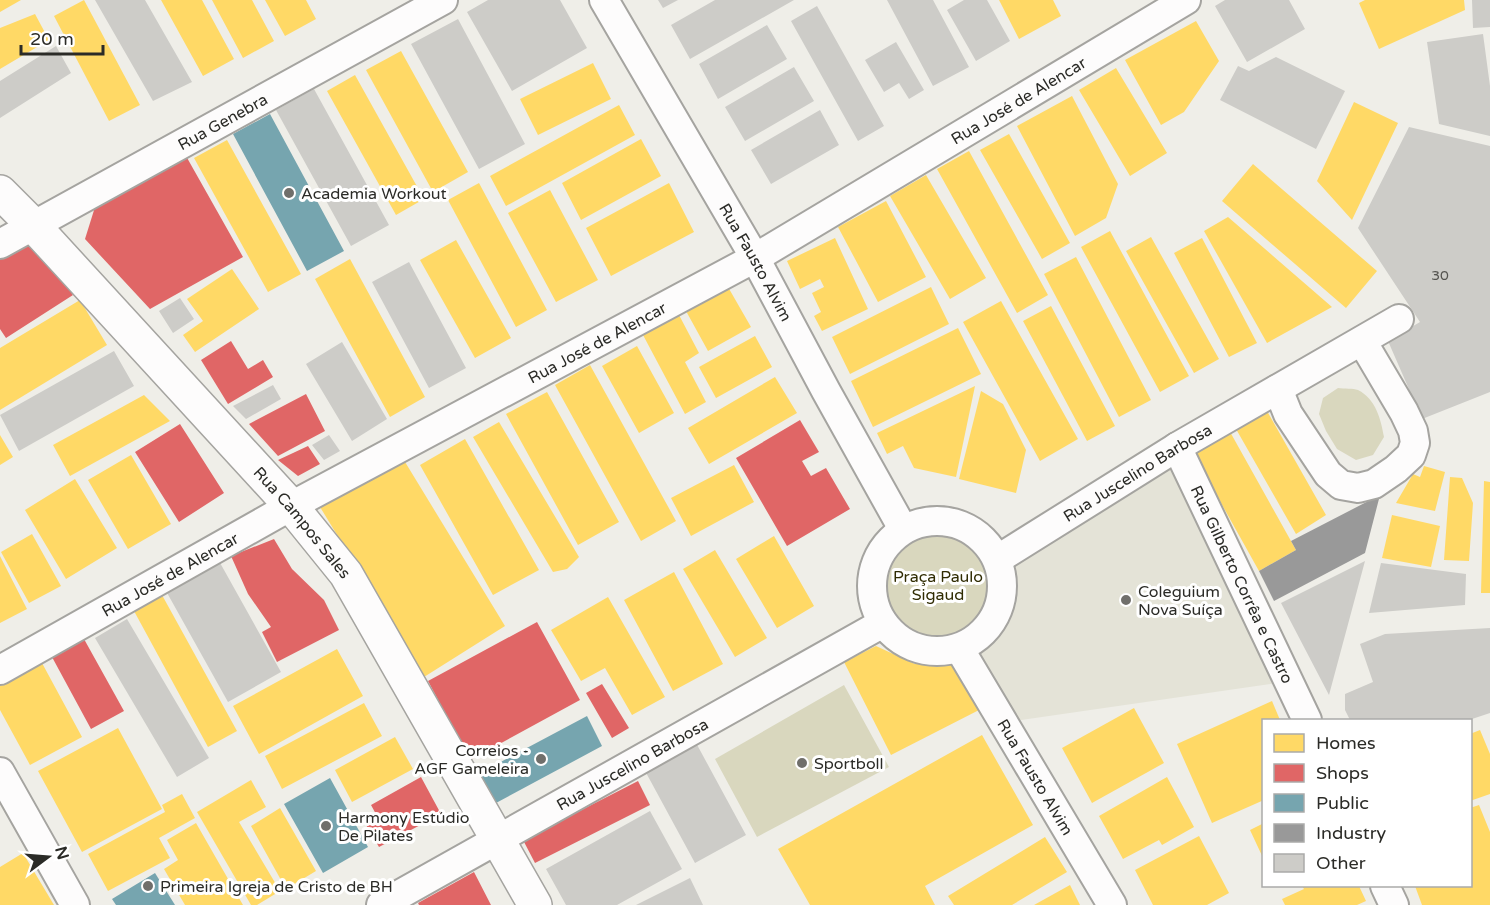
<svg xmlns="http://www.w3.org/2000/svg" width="1490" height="905" viewBox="0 0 1490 905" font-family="'Varela Round',sans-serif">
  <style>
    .built { fill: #e4e3d7 }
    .green { fill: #d9d7be }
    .homes { fill: #ffd966 }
    .shops { fill: #e06666 }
    .public { fill: #76a5af }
    .industry { fill: #999 }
    .building { fill: #cdccc8 }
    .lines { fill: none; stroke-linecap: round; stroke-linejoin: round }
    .street-casing { stroke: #a5a4a0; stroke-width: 32 }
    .secondary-casing { stroke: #a5a4a0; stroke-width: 36 }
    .street { stroke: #fdfcfc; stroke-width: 28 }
    .secondary { stroke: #fdfcfc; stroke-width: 33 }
    .poi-dot { fill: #706f6b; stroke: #fff; stroke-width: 2 }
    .labels { text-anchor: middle; stroke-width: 6; stroke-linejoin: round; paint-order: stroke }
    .number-label { font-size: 14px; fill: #54534f }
    .street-label { font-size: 16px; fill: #2b2b27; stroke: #fff }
    .poi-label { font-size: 16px; fill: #2b2b27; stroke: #fff; text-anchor: start }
    .park-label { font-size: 16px; fill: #302c03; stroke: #fff }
  </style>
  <rect width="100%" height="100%" fill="#efeee8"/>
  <path class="built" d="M1173 463 1278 683 1014 721 972 653 996 638 1013 613 1015 587 1010 562Z"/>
  <path class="green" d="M1338 388C1344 389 1353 388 1358 390 1376 399 1381 420 1384 437L1373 455 1356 460 1337 449 1326 431 1319 414 1323 398Z
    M882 585a56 56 0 1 1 112 0a56 56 0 1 1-112 0Z
    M844 685 889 767 757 837 715 759Z"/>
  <path class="homes" d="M0 0H21L0 12Z
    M84 0 140 105 109 121 54 16Z
    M161 0H202L234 59 203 76Z
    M212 0H252L274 41 243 58Z
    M265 0H306L316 19 285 36Z
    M999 0H1053L1061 16 1019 39Z
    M1365 0H1464L1465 10 1379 49 1359 3Z
    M35 14 49 40 0 69V28Z
    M1196 21 1219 61 1184 112 1161 125 1125 60Z
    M401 51 468 172 433 192 366 70Z
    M593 63 611 99 538 135 520 99Z
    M1116 68 1167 153 1130 176 1079 90Z
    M355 75 424 199 396 215 327 91Z
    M1072 96 1118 184 1106 218 1075 236 1017 126Z
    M1354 102 1398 123 1352 220 1317 181Z
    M619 105 635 135 506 206 490 176Z
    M1009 134 1070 243 1042 259 980 150Z
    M641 139 661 176 581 220 562 183Z
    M227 140 301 274 268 292 194 158Z
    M969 151 1048 295 1017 313 937 169Z
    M1253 164 1377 271 1346 308 1222 201Z
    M926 175 986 278 950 299 890 196Z
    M479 183 547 310 516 327 448 200Z
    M669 183 694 232 611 276 586 228Z
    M550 190 598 280 556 302 508 213Z
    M886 201 926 277 878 302 838 227Z
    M1228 217 1332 307 1267 343 1204 231Z
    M1110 231 1189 376 1160 392 1081 247Z
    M1151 237 1219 359 1194 373 1126 251Z
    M835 238 868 309 822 331 814 316 821 312 812 293 824 287 820 279 800 289 787 261Z
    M1202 238 1257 343 1229 357 1174 253Z
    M456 240 511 338 475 358 420 260Z
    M1076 257 1151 400 1119 417 1044 274Z
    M350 259 425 397 390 417 315 279Z
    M232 269 259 309 195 352 183 335 203 321 187 299Z
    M728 287 751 327 708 351 686 311Z
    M931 287 949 324 850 374 832 337Z
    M80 300 107 345 0 410V348Z
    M1001 301 1078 439 1040 461 963 322Z
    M1051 306 1115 426 1087 441 1023 321Z
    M679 315 699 353 685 362 706 402 685 414 643 335Z
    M958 328 981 374 873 427 851 381Z
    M755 336 772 367 716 398 699 367Z
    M637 346 674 413 639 433 602 366Z
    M590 365 676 521 641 541 555 385Z
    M775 377 797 413 709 464 688 428Z
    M975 386 956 477 914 468 903 446 887 454 877 433Z
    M981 391 1003 404 1026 450 1016 493 959 479Z
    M547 392 619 522 578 545 506 414Z
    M144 395 170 421 70 476 53 445Z
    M1267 411 1326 515 1296 534 1236 429Z
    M499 422 579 557 567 569 553 572 473 437Z
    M1229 430 1296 550 1259 571 1192 451Z
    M0 435 13 457 0 465Z
    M465 439 539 570 493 595 420 465Z
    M131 455 171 524 128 549 88 480Z
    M402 457 505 626 424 677 320 507Z
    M734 465 754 502 691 536 671 498Z
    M1424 466 1445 472 1435 511 1396 503 1413 474 1420 477Z
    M1450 477 1462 478 1473 503 1469 561 1444 560Z
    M75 479 117 548 66 579 25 510Z
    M1484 481 1490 482V593H1481Z
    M1392 515 1440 526 1431 567 1382 558Z
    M32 534 61 586 29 603 1 552Z
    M774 536 814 606 777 628 736 559Z
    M715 550 767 638 735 657 683 569Z
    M0 556 27 609 0 623Z
    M674 572 723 664 673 691 624 600Z
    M162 595 237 731 208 747 134 611Z
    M608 597 665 697 632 715 605 668 581 681 551 630Z
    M876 646 915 664 955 659 981 709 891 755 844 662Z
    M337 649 363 696 259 754 233 706Z
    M42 663 82 737 30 765 0 710V686Z
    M1272 701 1280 720H1264V800L1212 823 1177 744Z
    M364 703 382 736 282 789 265 756Z
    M1134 708 1164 763 1092 803 1062 748Z
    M118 728 162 809 82 852 38 771Z
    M1480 730 1490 754V794L1470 801V734Z
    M982 735 1033 825 925 886 935 905H810L778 849Z
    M395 737 413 769 352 802 335 770Z
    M1167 777 1194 827 1162 845 1159 840 1123 859 1099 816Z
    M251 780 266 807 239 822 280 891 257 905H251L197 812Z
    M182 794 195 818 159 838 170 858 108 891 88 854 165 812 162 805Z
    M1479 805 1490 832V905H1422L1415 886H1470V808Z
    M280 808 316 871 286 889 251 826Z
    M196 823 243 905H185L164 869 178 860 167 840Z
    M1264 823V860L1250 830Z
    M1199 836 1229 893 1207 905H1153L1135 870Z
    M1045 837 1067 872 1012 905H954L948 896Z
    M23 853 54 905H0V867Z
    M1070 885 1080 905H1034Z
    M1302 886H1359L1366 901 1357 905H1285L1282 899 1304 889Z"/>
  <path class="shops" d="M186 156 243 257 150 309 85 239 95 207Z
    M31 231 73 295 6 338 0 329V252Z
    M231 341 248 369 263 360 273 377 228 404 201 360Z
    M306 394 325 431 278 456 249 424Z
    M800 420 819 452 802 461 811 476 826 468 850 509 787 546 736 458Z
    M180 424 224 493 179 522 135 452Z
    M308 446 320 464 298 476 278 460Z
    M274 539 292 569 324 600 339 630 277 662 262 632 271 627 248 594 231 556Z
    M537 622 580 700 470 760 428 681Z
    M84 639 124 711 91 729 52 657Z
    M602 684 629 728 612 738 586 693Z
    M421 777 441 814 379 847 365 823 377 816 371 805Z
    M638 781 650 805 535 863 523 840Z
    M474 872 491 905H419L418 903Z"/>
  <path class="public" d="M270 114 344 251 307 271 233 134Z
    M587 716 602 746 496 803 480 773Z
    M330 778 368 847 323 873 284 804Z
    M155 873 175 905H116L112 899Z"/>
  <path class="industry" d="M1380 495 1365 553 1274 601 1259 571 1296 550 1291 541Z"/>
  <path class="building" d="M95 0H145L192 82 153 101Z
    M488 0H560L587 48 512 91 467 12Z
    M658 0H678L663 8Z
    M715 0H794L690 59 671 25Z
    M887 0H933L969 67 933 86Z
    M964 0H987L1010 41 976 61 947 10Z
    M1225 0H1289L1305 29 1247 62 1215 6Z
    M1472 0H1490V27L1473 28Z
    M817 6 884 126 858 141 791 21Z
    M458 19 525 144 479 169 411 44Z
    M767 25 787 59 718 99 699 64Z
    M1483 34 1490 86V136L1439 124 1427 42Z
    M896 42 924 90 909 99 899 83 884 92 865 60Z
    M56 46 71 73 0 118V81Z
    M1276 57 1345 91 1316 149 1220 100 1238 66 1249 71Z
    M794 67 814 101 745 141 725 107Z
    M314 89 389 225 351 246 276 110Z
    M820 110 839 145 771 184 751 150Z
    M1409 127 1490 146V392L1422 419 1388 341 1420 322 1358 228Z
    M409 262 466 368 429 388 372 282Z
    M180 298 194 319 173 333 159 311Z
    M342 342 387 419 352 441 306 364Z
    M114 351 134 386 19 451 0 415Z
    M273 385 281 399 246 419 233 406Z
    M329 435 340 451 324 460 312 445Z
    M219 561 281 672 228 702 166 591Z
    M1365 561 1329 695 1281 603Z
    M1381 563 1466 574 1465 605 1369 613Z
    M127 619 209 758 177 777 95 638Z
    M1490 628V713L1469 720H1350L1345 710V694L1373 682 1360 644 1385 634Z
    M695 741 746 835 695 863 644 769Z
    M650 811 682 869 617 905H566L546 869Z
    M690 878 703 905H636Z"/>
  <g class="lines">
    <g class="street-casing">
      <g id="street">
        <path id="s1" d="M604 0 755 258 826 391 903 529"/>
        <path id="s2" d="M0 244 443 0"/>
        <path d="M1278 389 1288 414 1328 474 1341 485 1358 488 1374 484 1396 469 1411 455 1415 443 1413 431 1404 412 1362 341"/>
        <path id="s3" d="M1177 447 1307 720"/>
        <circle cx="937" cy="586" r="65"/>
        <path id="s4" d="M998 559 1177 447 1399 319"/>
        <path id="s5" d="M959 648 1112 905"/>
        <path id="s6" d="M0 670 291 506 755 258 1186 0"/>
        <path d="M0 772 75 905"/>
        <path d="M1385 886 1394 905"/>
        <path id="s7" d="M381 905 883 623"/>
      </g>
    </g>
    <g class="secondary-casing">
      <g id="secondary">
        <path id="s8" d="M0 192 33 225 291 506 346 574 535 905"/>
      </g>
    </g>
    <use href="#street" class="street"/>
    <use href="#secondary" class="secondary"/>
  </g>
  <g class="poi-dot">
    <circle cx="289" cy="193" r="6"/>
    <circle cx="1126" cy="600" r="6"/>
    <circle cx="541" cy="759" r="6"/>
    <circle cx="802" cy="763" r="6"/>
    <circle cx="326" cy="826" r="6"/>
    <circle cx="148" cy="886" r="6"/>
  </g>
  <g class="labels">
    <g class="number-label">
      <text x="1440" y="280">30</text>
    </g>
    <g class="street-label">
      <text dy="6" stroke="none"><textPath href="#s6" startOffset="1167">Rua José de Alencar</textPath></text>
      <text dy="6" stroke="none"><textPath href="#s2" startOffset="254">Rua Genebra</textPath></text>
      <text dy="6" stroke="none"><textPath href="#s1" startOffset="303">Rua Fausto Alvim</textPath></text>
      <text dy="6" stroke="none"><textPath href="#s6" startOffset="681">Rua José de Alencar</textPath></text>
      <text dy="6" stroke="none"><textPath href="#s4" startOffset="164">Rua Juscelino Barbosa</textPath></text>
      <text dy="6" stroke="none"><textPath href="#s8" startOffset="448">Rua Campos Sales</textPath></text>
      <text dy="6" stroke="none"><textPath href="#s6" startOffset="195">Rua José de Alencar</textPath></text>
      <text dy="6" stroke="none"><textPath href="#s3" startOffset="152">Rua Gilberto Corrêa e Castro</textPath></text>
      <text dy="6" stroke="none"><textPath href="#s7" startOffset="288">Rua Juscelino Barbosa</textPath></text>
      <text dy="6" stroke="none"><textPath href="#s5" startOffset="150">Rua Fausto Alvim</textPath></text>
    </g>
    <g class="poi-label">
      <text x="301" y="199">Academia Workout</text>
      <text x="1138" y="597">Coleguium<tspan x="1138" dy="18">Nova Suíça</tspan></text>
      <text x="529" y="756" text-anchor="end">Correios -<tspan x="529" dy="18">AGF Gameleira</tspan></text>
      <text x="814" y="769">Sportboll</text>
      <text x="338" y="823">Harmony Estúdio<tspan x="338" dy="18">De Pilates</tspan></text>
      <text x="160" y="892">Primeira Igreja de Cristo de BH</text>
    </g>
    <g class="park-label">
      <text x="938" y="582">Praça Paulo<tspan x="938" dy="18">Sigaud</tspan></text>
    </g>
  </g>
  <rect x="1262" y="719" width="210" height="168" fill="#ffffff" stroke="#aaaaa9" stroke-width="1.5"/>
  <rect x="1274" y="734" width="30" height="18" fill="#ffd966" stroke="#aaaaa9" stroke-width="1.5"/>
  <text x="1316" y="749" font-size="18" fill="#2b2b27">Homes</text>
  <rect x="1274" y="764" width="30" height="18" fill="#e06666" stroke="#aaaaa9" stroke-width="1.5"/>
  <text x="1316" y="779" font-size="18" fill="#2b2b27">Shops</text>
  <rect x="1274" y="794" width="30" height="18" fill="#76a5af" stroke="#aaaaa9" stroke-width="1.5"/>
  <text x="1316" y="809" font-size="18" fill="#2b2b27">Public</text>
  <rect x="1274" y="824" width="30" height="18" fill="#999999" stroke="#aaaaa9" stroke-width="1.5"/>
  <text x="1316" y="839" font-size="18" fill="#2b2b27">Industry</text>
  <rect x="1274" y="854" width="30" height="18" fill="#cdccc8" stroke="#aaaaa9" stroke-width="1.5"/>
  <text x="1316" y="869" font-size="18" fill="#2b2b27">Other</text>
  <g transform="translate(48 857) rotate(74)" stroke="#ffffff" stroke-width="4.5" paint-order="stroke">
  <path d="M0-4.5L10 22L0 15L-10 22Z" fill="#2b2b27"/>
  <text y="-9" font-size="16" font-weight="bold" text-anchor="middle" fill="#2b2b27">N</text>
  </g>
  <path d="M21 45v9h82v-9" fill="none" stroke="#2b2b27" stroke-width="3"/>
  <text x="30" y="45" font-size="18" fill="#2b2b27" stroke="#ffffff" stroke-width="4.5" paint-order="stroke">20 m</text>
</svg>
